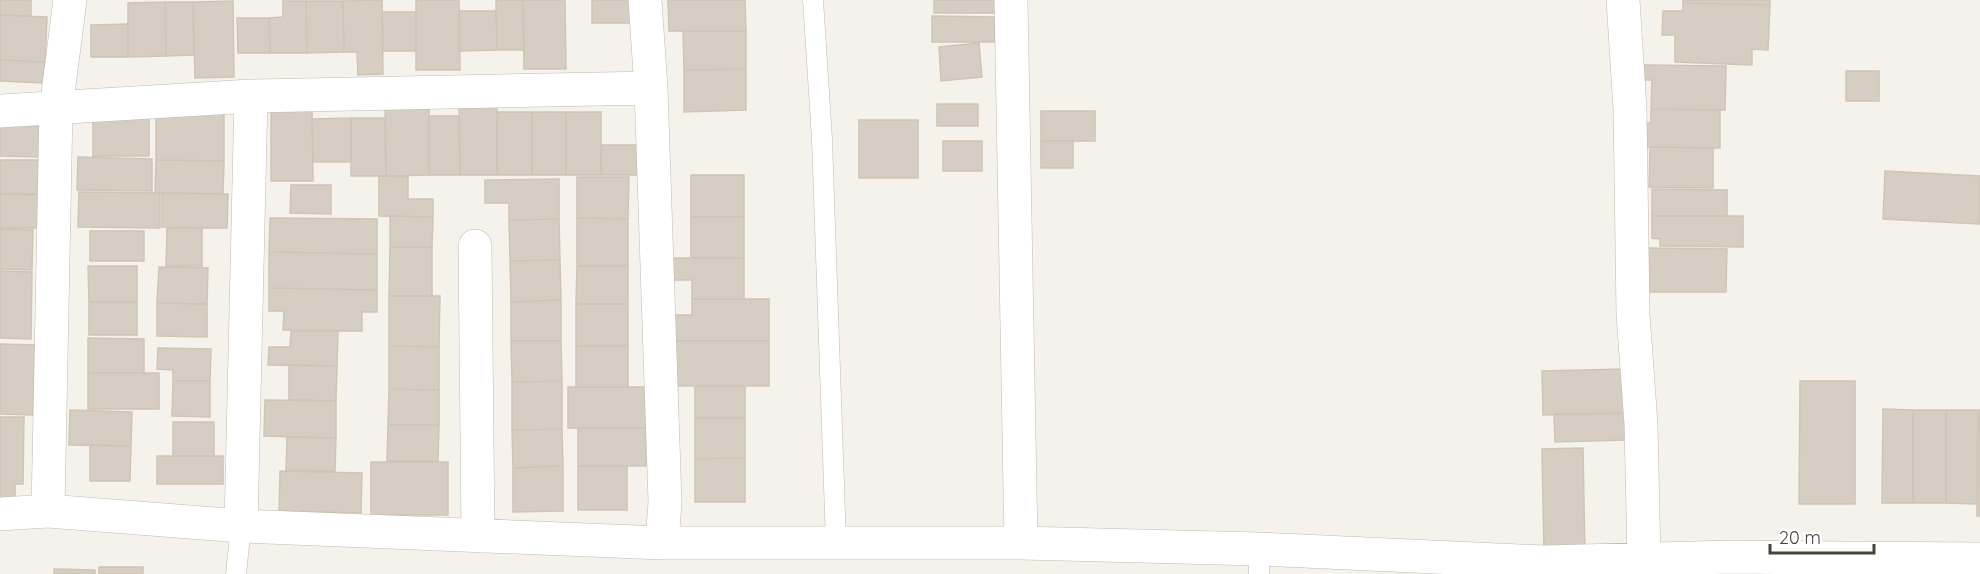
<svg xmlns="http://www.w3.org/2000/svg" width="1980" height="574" viewBox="0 0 1980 574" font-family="Quicksand,sans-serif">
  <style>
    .building { fill: #d6cec2; stroke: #d0c5b5; stroke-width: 1.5 }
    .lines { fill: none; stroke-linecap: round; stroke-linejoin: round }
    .service-casing { stroke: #c0baaf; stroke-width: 21 }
    .minor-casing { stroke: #c0baaf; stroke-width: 34 }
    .service { stroke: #fff; stroke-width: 20 }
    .minor { stroke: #fff; stroke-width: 33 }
  </style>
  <rect width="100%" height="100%" fill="#f5f2ec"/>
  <path class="building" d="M0 0H31V16L0 15Z
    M382 0 383 74 358 75 357 52H344L343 1Z
    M416 0H459L460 70H416Z
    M496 0H523L524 50H497Z
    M523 0H565L566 69H524Z
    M592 0H634L633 23H592Z
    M668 0H745L746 31H669Z
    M934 0H995L994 13H934Z
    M1683 0H1770V5L1683 3Z
    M233 1 234 77 195 78 193 2Z
    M283 1H306L307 53H270L269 18 283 17Z
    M306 1H343L344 52 307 53Z
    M165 2 166 56 128 57V3Z
    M165 2H193L194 55 166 56Z
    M1683 3 1770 5 1768 50 1752 49V65L1675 62V35H1662L1663 11H1683Z
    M459 11H496L497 50 459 51Z
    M382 12H416V51H383Z
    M0 15 47 17 45 62 0 60Z
    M932 16 995 17V42H932Z
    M237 18H269L270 53H238Z
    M128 24V57H91V25Z
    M683 31H746V69L684 70Z
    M979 43 982 77 941 81 939 47Z
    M0 60 45 62 44 83 0 81Z
    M1643 65 1726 66 1725 110 1651 109 1652 80H1643Z
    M746 69V110L684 112V70Z
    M1846 71H1879V101H1846Z
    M497 99V175H460L459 100Z
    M429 102V175L386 176 385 103Z
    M937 104H978V126H937Z
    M156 107 224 108V161L156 160Z
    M271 107H312L313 181H271Z
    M1651 109 1720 110V148L1645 147V123H1651Z
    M1041 111H1095V141H1041Z
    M93 112H149V156H93Z
    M497 112H532V175H497Z
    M532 112H566V175H532Z
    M566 112H601V175H566Z
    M429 116H459L460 175H429Z
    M351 118V162H313L312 119Z
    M351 118H385L386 176H351Z
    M859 120H918V178H859Z
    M0 126H41L40 157 0 156Z
    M943 141H982V171H943Z
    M1041 141H1073V168H1041Z
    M601 145H639V175H601Z
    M1650 147 1713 148V188L1649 187Z
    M78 157 152 159V191L77 190Z
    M0 160H46V194H0Z
    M156 160 224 161 223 194 155 193Z
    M1885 171 1980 176V224L1883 219Z
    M691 175H744V217H691Z
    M379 176 408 177V199H433V217L379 216Z
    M577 177H629L628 219 577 218Z
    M559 179V219L509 220V203H485V180Z
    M291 185H331V214L290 213Z
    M1652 189 1727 190V216H1652Z
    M79 192 160 193V228L78 227Z
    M162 193 228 194 227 228 162 227Z
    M0 194 44 195V228H0Z
    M390 216 433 217 432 247H390Z
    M1652 216H1743V247L1660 246V239L1652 238Z
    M691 217H744V258H691Z
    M270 218 377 219V254L269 252Z
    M577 218 628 219V266H577Z
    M559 219 560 260 510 261 509 220Z
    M167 228H202V266H166Z
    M0 229 33 230 32 270 0 269Z
    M90 231H144V261H90Z
    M390 247H432V296H389Z
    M1647 248 1727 249 1726 292H1647Z
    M269 252 377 254V290L269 288Z
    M669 258H744V299H692V280H669Z
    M560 260 561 300 511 302 510 261Z
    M88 266H137V302H89Z
    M577 266H628V304H576Z
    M159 267 208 268 207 304 157 303Z
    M0 271 32 272 31 339 0 338Z
    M269 288 377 290V312H362V331L283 330 284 311H269Z
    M389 296H440L439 347 389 346Z
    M692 299H769V341H670V315H692Z
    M561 300V341H511V302Z
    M89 302H137V335H89Z
    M157 303 207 304V337L157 336Z
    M576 304H628V346H576Z
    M291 331H338L337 366 268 365 269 347H290Z
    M88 338 144 339V373H88Z
    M511 341H561L562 381 512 382Z
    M670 341H769V386H671Z
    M0 344 35 345 33 415 0 414Z
    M389 346 439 347V390L389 389Z
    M576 346H628V387H576Z
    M158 348 211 349 210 381H173V370L157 369Z
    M289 365 337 366 336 401 289 400Z
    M1624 369 1625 413 1543 415 1542 371Z
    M88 373H159V409H88Z
    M173 381H210V417L172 416Z
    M562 381V429L512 430V382Z
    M1800 381H1855V504H1799Z
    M695 386H745V418H695Z
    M568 387H646V428H568Z
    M389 389 439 390V425H388Z
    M265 400 336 401V438L264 436Z
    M1883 409 1913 410V503H1882Z
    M70 410 132 412 131 446 69 445Z
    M1913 410H1946V503H1913Z
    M1946 410H1978L1977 504 1946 503Z
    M1978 410H1980V516H1977Z
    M1625 413 1626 440 1555 442 1554 414Z
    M0 417H24L23 484H15V503L0 502Z
    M695 418H745V458L695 459Z
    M173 422H214V456H173Z
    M388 425H439L438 461H387Z
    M578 428H646V466H578Z
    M562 429 563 466 513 468 512 430Z
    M287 437 336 438 335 471 286 470Z
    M90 445 131 446 130 481H90Z
    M1583 448 1585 556H1544L1542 449Z
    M157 456H223V484H157Z
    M745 458V502H695V459Z
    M371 462H448V515H371Z
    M563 466V511L513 512V468Z
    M578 466H627V510H578Z
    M280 471 362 473 361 513 279 511Z
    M99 567H143V574H99Z
    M54 569 95 570V574H54Z"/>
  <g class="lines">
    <g class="service-casing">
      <path id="service" d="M813 0 822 139 836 543
        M1259 549V574
        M236 574 241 526"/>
    </g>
    <g class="minor-casing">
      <path id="minor" d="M645 0 651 88 665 502 662 543
        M1011 0 1021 543
        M1623 0 1630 109 1633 314 1641 424 1644 559
        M0 111 251 96 651 88
        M475 246 478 536
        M48 511 56 109 70 0
        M0 514 48 511 241 526 662 543H1021L1259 549 1544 562 1731 557 1980 559
        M241 526 251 96"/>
    </g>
    <use href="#service" class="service"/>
    <use href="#minor" class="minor"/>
  </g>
  <path d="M1770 544v9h104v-9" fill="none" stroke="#49433a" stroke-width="3"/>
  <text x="1779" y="544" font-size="18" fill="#49433a" stroke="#ffffff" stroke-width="4.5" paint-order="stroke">20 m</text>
</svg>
